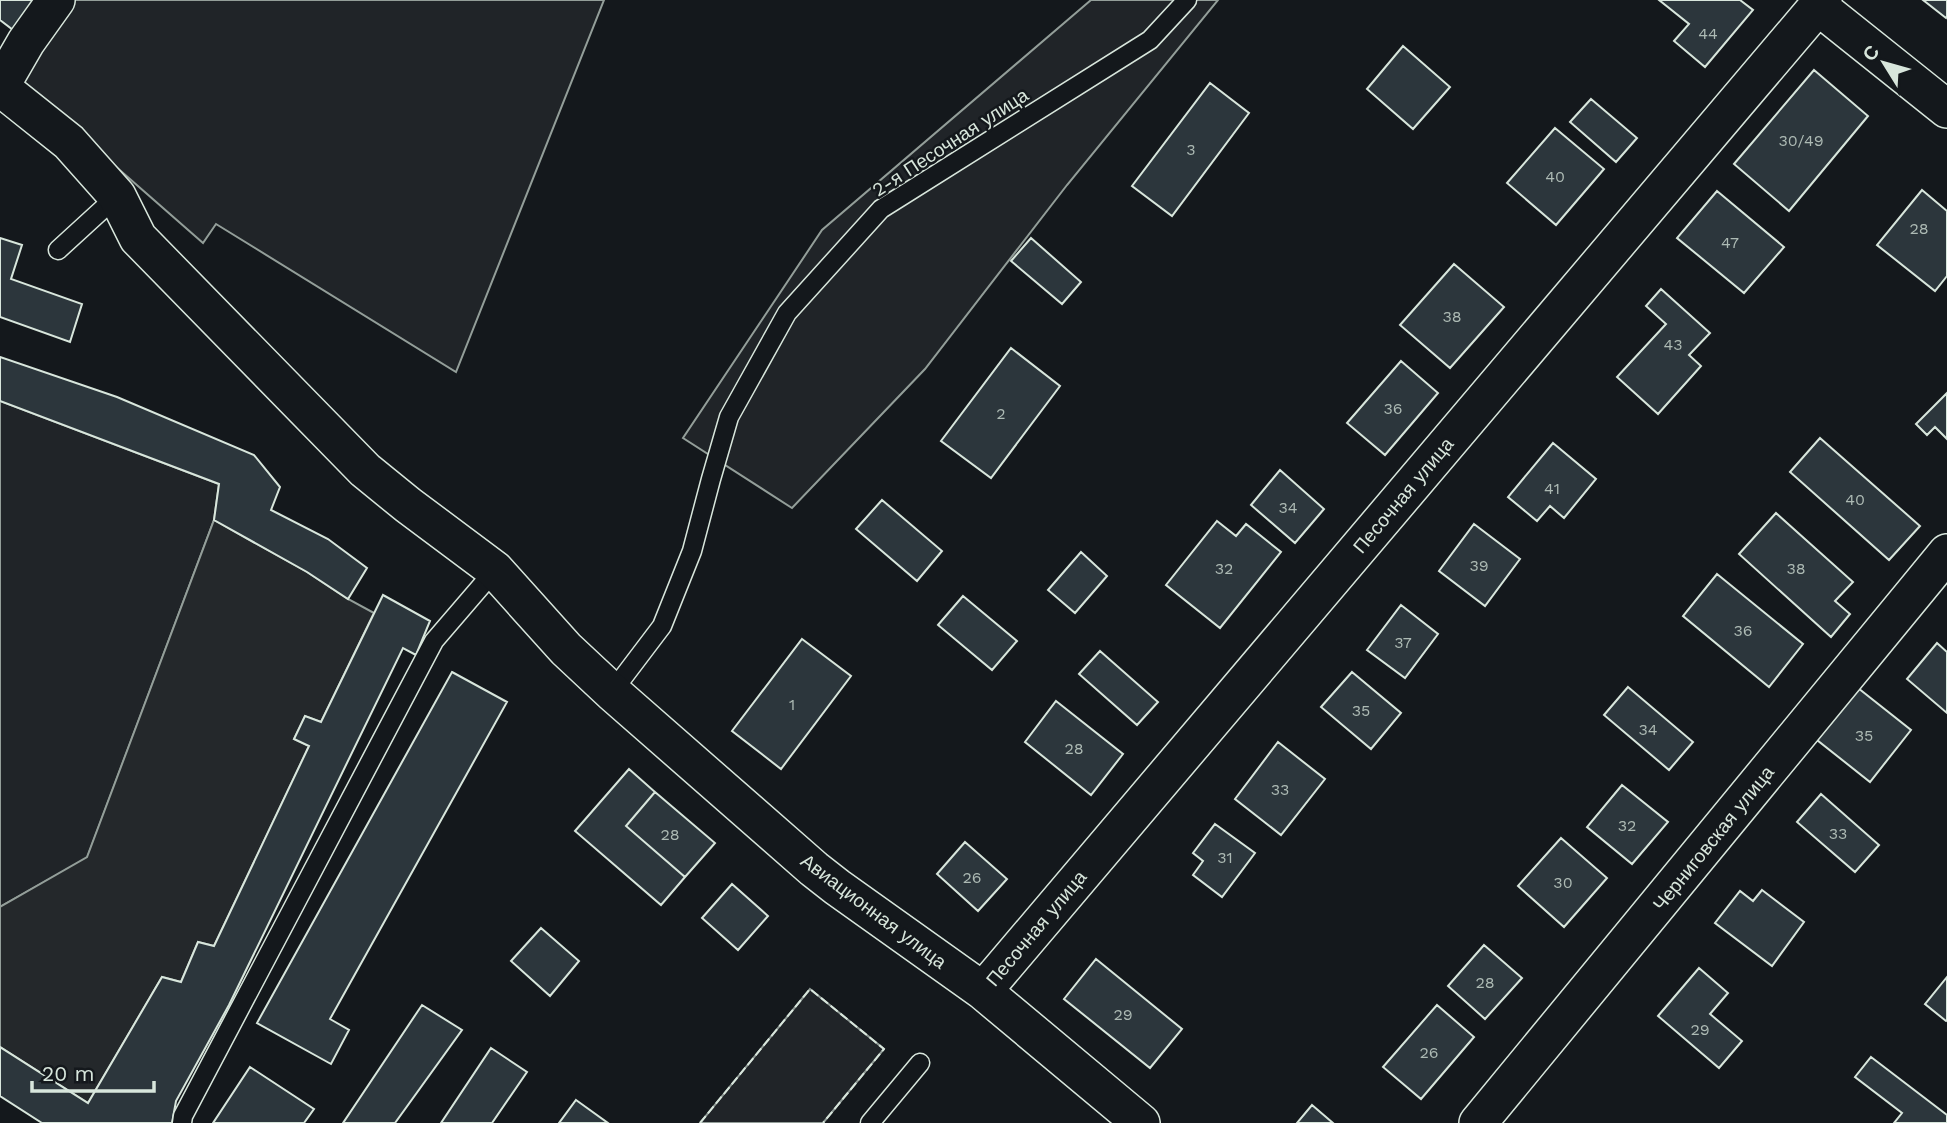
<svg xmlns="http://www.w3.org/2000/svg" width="1947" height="1123" viewBox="0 0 1947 1123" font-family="'Work Sans',sans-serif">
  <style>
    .green { fill: #202428; stroke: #939e99; stroke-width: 2 }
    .parking { fill: #24282b; stroke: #939e99; stroke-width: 2 }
    .building { fill: #2c363c; stroke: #d8e6dc; stroke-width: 2 }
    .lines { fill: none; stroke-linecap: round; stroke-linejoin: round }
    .lane-casing { stroke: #d8e6dc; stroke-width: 21 }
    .street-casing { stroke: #d8e6dc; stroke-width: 40 }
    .lane { stroke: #14181c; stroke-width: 18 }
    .street { stroke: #14181c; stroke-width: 37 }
    .fence { stroke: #d8e6dc; stroke-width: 2; stroke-dasharray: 9 3.5; stroke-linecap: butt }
    .labels { text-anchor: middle; stroke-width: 5; stroke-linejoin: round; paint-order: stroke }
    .number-label { font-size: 16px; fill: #adbab4 }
    .street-label { font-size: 19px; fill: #d8e6dc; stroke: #14181c }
  </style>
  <rect width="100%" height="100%" fill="#14181c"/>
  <path class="green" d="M42 0H604L456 372 216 224 203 243 1 66Z
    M1091 0H1218L1067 185 925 369 792 508 683 438 822 230Z
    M0 401 219 484 214 520 87 858 0 907Z
    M810 989 884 1049 823 1123H700Z"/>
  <path class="parking" d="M214 520 307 572 348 599 374 613 321 722 305 716 294 739 309 746 214 946 198 942 181 982 162 977 88 1103 0 1047V907L87 857Z"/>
  <path class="building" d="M0 0H49L21 36 0 20Z
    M1659 0H1740L1753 10 1705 67 1674 41 1689 24Z
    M1923 0H1947V16L1946 18Z
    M1403 46 1450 87 1413 129 1367 89Z
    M1814 70 1868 116 1789 211 1734 164Z
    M1210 83 1249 113 1172 216 1132 186Z
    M1591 99 1637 138 1616 162 1570 122Z
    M1555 128 1604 169 1556 225 1507 183Z
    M1922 190 1947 211V276L1935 291 1877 245Z
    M1717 191 1784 247 1744 293 1677 238Z
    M0 238 22 245 11 279 82 304 70 342 0 317Z
    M1031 238 1081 282 1062 304 1011 261Z
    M1454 264 1504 307 1450 368 1400 325Z
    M1661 289 1710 333 1689 355 1701 366 1658 414 1617 377 1666 324 1646 306Z
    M1011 348 1060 386 991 478 941 441Z
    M0 357 117 397 254 455 280 487 271 510 328 539 367 568 348 599 307 572 214 520 219 484 0 401Z
    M1401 361 1438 393 1385 455 1347 423Z
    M1947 393V439L1935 427 1927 435 1916 424Z
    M1820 438 1920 526 1889 560 1790 472Z
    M1553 443 1596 479 1564 518 1550 506 1537 521 1508 497Z
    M1280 470 1324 509 1295 543 1251 505Z
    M882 500 942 551 917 581 856 529Z
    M1776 513 1853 582 1835 601 1850 614 1831 637 1739 554Z
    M1217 521 1236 536 1246 524 1281 552 1220 628 1166 585Z
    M1474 524 1520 559 1485 606 1439 571Z
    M1081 552 1107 576 1075 613 1048 590Z
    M1717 574 1803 644 1769 687 1683 616Z
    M383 595 430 621 416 655 403 648 229 1005 176 1101 172 1123H42L0 1096V1047L88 1103 162 977 181 982 198 942 214 946 309 746 294 739 305 716 321 722Z
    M963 596 1017 641 992 670 938 625Z
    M1401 605 1438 634 1405 678 1367 650Z
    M802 639 851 676 781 769 732 731Z
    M1937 643 1947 652V713L1907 679Z
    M1100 651 1158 702 1137 725 1079 674Z
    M452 672 507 702 330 1019 349 1030 331 1064 257 1023Z
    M1352 672 1401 713 1371 749 1321 707Z
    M1628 687 1693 742 1669 770 1604 715Z
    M1858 688 1911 730 1870 782 1817 740Z
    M1056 701 1123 754 1091 795 1025 742Z
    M1278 742 1325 779 1281 835 1235 799Z
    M629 769 655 792 626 826 685 877 661 905 575 831Z
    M1622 785 1668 822 1632 864 1587 827Z
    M655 792 715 843 685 877 626 826Z
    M1821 794 1879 845 1855 872 1797 822Z
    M1215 824 1255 853 1222 897 1193 875 1203 861 1193 853Z
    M1561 838 1607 878 1564 927 1518 886Z
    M965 842 1007 879 978 911 937 874Z
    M732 884 768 916 738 950 702 918Z
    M1762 890 1804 922 1772 966 1715 923 1740 891 1753 901Z
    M541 928 579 961 550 996 511 961Z
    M1484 945 1522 978 1485 1019 1448 986Z
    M1096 959 1182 1029 1150 1068 1064 999Z
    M1699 968 1728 993 1710 1014 1742 1041 1719 1068 1658 1016Z
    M1947 977V1020L1946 1021 1925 1004Z
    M422 1005 462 1030 395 1123H343Z
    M1437 1005 1474 1037 1421 1099 1383 1067Z
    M491 1048 527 1072 492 1123H441Z
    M1871 1057 1947 1115V1123H1894L1902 1113 1855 1077Z
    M250 1067 314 1109 304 1123H213Z
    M576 1100 608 1123H559Z
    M1312 1105 1333 1123H1297Z"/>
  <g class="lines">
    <g class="lane-casing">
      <path id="lane" d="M58 250 117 196
        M612 692 662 626 692 551 711 479 729 417 787 313 881 209 1150 40 1187 0
        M182 1123 183 1116 434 641 495 570
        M870 1123 920 1063"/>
    </g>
    <g class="street-casing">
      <path id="street" d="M1818 6 1947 109
        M0 87 69 142 117 196 138 238 365 470 408 505 495 570 566 649 612 692 814 869 837 887 983 991 1141 1123
        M0 87 26 42 56 0
        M983 991 1823 0
        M1478 1123 1947 553"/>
    </g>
    <use href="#lane" class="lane"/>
    <use href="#street" class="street"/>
    <path class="fence" d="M700 1123 810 989 884 1049 823 1123"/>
  </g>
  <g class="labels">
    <g class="number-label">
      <text x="1708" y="39">44</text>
      <text x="1801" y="146">30/49</text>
      <text x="1191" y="155">3</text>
      <text x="1555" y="182">40</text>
      <text x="1919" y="234">28</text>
      <text x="1730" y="248">47</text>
      <text x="1452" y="322">38</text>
      <text x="1673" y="350">43</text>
      <text x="1393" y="414">36</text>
      <text x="1001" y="419">2</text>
      <text x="1552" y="494">41</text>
      <text x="1855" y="505">40</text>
      <text x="1288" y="513">34</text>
      <text x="1479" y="571">39</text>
      <text x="1224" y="574">32</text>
      <text x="1796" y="574">38</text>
      <text x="1743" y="636">36</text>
      <text x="1403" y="648">37</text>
      <text x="792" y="710">1</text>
      <text x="1361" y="716">35</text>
      <text x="1648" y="735">34</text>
      <text x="1864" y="741">35</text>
      <text x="1074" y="754">28</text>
      <text x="1280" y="795">33</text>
      <text x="1627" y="831">32</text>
      <text x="1838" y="839">33</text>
      <text x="670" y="840">28</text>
      <text x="1225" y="863">31</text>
      <text x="972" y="883">26</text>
      <text x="1563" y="888">30</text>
      <text x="1485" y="988">28</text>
      <text x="1123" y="1020">29</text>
      <text x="1700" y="1035">29</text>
      <text x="1429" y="1058">26</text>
    </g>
    <g class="street-label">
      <text transform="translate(950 142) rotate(-33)" y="7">2-я Песочная улица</text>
      <text transform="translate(1403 495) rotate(-50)" y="7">Песочная улица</text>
      <text transform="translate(1713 838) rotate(-51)" y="7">Черниговская улица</text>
      <text transform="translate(874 911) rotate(37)" y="7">Авиационная улица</text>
      <text transform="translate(1036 928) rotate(-50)" y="7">Песочная улица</text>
    </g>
  </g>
  <g transform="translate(1884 63) rotate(307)" stroke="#14181c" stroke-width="5" paint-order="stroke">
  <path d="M0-5L12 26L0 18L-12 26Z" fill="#d8e6dc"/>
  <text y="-10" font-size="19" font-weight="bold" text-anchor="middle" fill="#d8e6dc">С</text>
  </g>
  <path d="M32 1081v10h122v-10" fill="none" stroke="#d8e6dc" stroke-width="3.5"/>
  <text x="42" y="1081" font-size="21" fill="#d8e6dc" stroke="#14181c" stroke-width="5" paint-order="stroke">20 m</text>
</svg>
